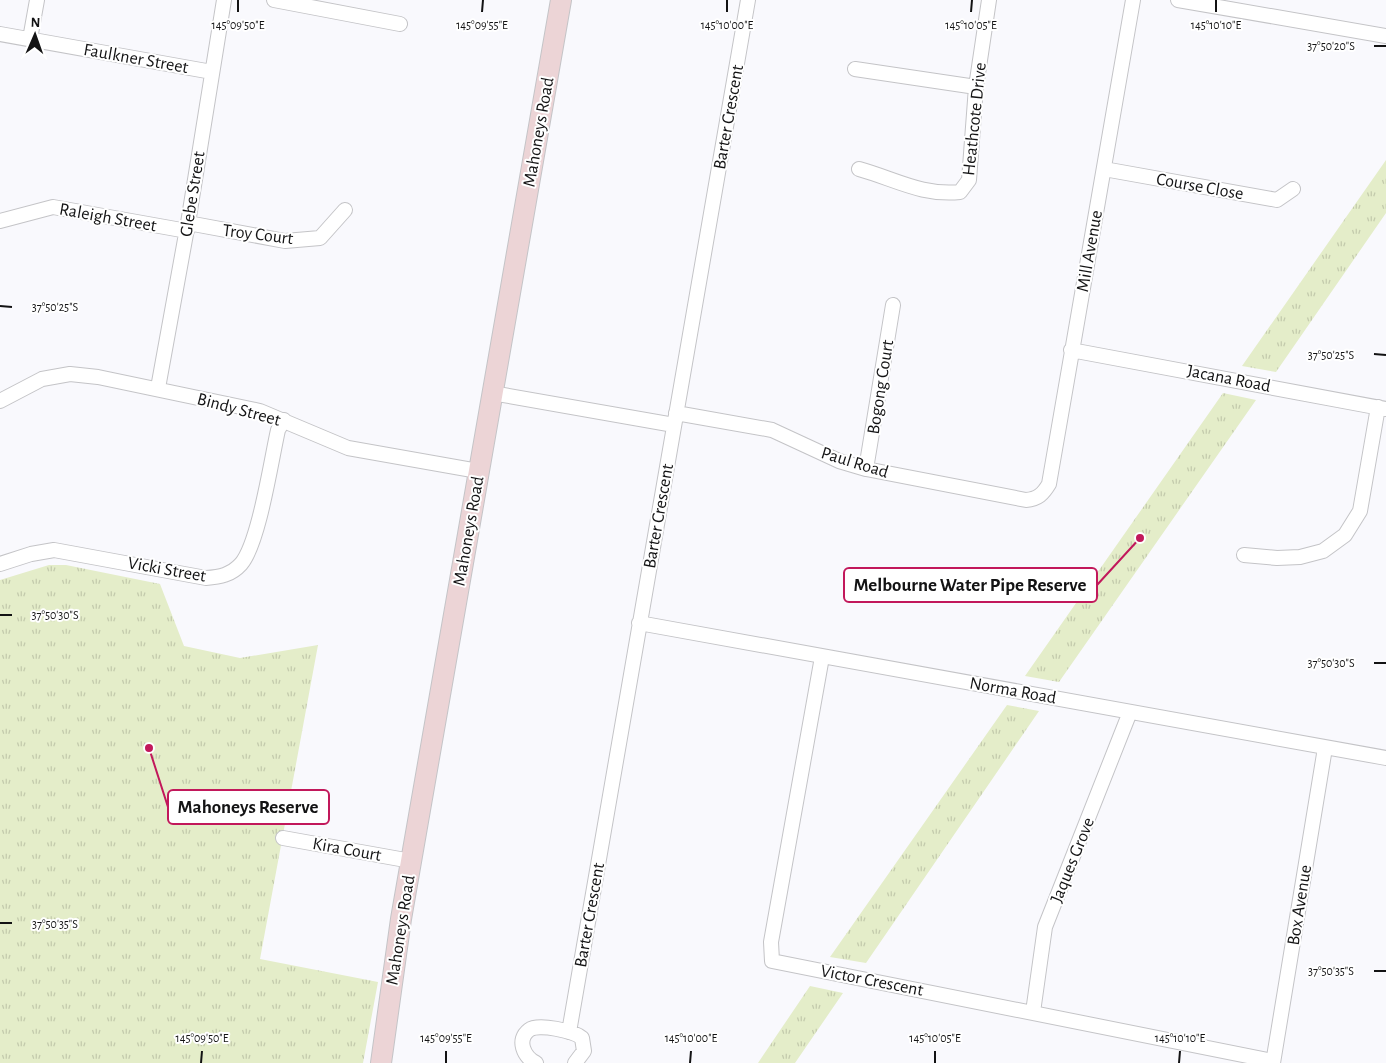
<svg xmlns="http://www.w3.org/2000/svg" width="1386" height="1063" viewBox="0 0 1386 1063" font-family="'Alegreya Sans',sans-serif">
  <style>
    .park { fill: url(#park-tufts) }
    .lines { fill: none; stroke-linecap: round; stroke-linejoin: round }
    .minor-casing { stroke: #c4c4c7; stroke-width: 16 }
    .secondary-casing { stroke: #c4c4c7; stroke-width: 22 }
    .minor { stroke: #fff; stroke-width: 14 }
    .secondary { stroke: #ecd4d6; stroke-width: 20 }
    .ticks { fill: none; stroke: #131314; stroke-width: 2 }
    .labels { text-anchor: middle; stroke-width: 4; stroke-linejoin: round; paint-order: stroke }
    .street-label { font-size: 18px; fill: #131314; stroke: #fff }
    .ticks-label { font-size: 12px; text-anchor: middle; fill: #131314; stroke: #fff; stroke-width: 4; stroke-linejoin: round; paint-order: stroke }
    .leader { fill: none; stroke: #c2185b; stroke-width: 2 }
    .callout-dot { fill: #c2185b; stroke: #fff; stroke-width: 2 }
    .callout { fill: #fff; stroke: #c2185b; stroke-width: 2 }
    .callout-label { font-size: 19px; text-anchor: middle; font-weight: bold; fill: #131314 }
  </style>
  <defs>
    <pattern id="park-tufts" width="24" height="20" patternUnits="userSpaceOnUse" patternTransform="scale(1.25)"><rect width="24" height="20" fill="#e4edc9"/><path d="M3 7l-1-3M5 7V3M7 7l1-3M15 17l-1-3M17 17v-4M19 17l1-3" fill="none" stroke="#c3caac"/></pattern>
  </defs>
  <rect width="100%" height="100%" fill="#f9f9fd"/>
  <path class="park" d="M1386 160V213L1276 372 1242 366Z
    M1223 393 1256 400 1059 682 1025 676Z
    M49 565H66L160 584 184 646 240 658 318 645 260 959 378 982 363 1063H0V580Z
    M1007 705 1039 711 866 963 830 957Z
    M810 986 843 993 795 1063H758Z"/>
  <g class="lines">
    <g class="minor-casing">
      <path id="minor" d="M274 0 400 24
        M1178 0 1386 36
        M0 34 212 72
        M30 39 37 0
        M855 69 976 87
        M859 169C895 179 922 196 960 192L969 180 976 87 989 0
        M1104 169 1277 200 1293 189
        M0 221 53 207 187 231
        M188 223 285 241 320 238 345 210
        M1071 350 1386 409
        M158 388 188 223 224 0
        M492 393 674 425
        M0 401 42 379 70 374 98 377 260 411 348 448 478 471
        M676 413 772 430 839 461 866 469 1026 500C1038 499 1043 494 1049 484L1133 0
        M866 469 893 305
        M1244 555 1277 558 1300 557 1323 551 1345 535 1360 511 1378 407
        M0 564 31 554 54 550 206 578C220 577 231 575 241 564 259 543 271 461 278 430L284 420
        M639 623 1386 758
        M822 657 771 942 772 961 1273 1061
        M283 838 411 861
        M1033 1012 1045 927 1130 712
        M569 1032 748 0
        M536 1063C524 1057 516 1040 529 1030 538 1023 574 1031 582 1038L584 1051 575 1063
        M1273 1063 1325 748"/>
    </g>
    <g class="secondary-casing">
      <path id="secondary" d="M381 1063 401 919 561 0"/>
    </g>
    <use href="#minor" class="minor"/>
    <use href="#secondary" class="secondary"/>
  </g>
  <path class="ticks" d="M238 12V0M482 12 483 0M727 12V0M971 12 972 0M1216 12V0M1374 46H1386M0 306 12 307M1374 354 1386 355M0 615H12M1374 663H1386M0 923H12M1374 971H1386M201 1063 202 1051M446 1063V1051M690 1063 691 1051M935 1063V1051M1179 1063 1180 1051"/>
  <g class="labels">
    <g class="street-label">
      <text transform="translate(136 58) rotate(10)" y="6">Faulkner Street</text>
      <text transform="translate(728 117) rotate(-80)" y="6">Barter Crescent</text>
      <text transform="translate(974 119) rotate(-84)" y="6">Heathcote Drive</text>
      <text transform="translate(538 132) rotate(-80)" y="6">Mahoneys Road</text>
      <text transform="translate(1200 186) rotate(10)" y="6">Course Close</text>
      <text transform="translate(192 194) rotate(-81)" y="6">Glebe Street</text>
      <text transform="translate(108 217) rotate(10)" y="6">Raleigh Street</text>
      <text transform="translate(258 234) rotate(7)" y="6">Troy Court</text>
      <text transform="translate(1089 251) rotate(-80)" y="6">Mill Avenue</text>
      <text transform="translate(1229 378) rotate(11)" y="6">Jacana Road</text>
      <text transform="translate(880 387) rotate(-81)" y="6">Bogong Court</text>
      <text transform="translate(239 409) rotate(15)" y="6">Bindy Street</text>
      <text transform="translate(855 462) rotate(17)" y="6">Paul Road</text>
      <text transform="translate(658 516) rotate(-80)" y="6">Barter Crescent</text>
      <text transform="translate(468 531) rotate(-80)" y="6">Mahoneys Road</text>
      <text transform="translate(167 569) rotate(10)" y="6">Vicki Street</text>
      <text transform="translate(1013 690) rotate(10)" y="6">Norma Road</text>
      <text transform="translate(347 849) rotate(10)" y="6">Kira Court</text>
      <text transform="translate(1072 860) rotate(-68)" y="6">Jaques Grove</text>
      <text transform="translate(1299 905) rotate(-81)" y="6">Box Avenue</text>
      <text transform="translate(589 915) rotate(-80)" y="6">Barter Crescent</text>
      <text transform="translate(400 930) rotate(-81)" y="6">Mahoneys Road</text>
      <text transform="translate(872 980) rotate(11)" y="6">Victor Crescent</text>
    </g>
  </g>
  <g class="ticks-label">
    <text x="238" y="29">145°09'50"E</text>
    <text x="482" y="29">145°09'55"E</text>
    <text x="727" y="29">145°10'00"E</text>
    <text x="971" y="29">145°10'05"E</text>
    <text x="1216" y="29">145°10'10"E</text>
    <text x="1331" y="50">37°50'20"S</text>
    <text x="55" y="311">37°50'25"S</text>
    <text x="1331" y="359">37°50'25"S</text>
    <text x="55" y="619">37°50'30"S</text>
    <text x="1331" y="667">37°50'30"S</text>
    <text x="55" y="928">37°50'35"S</text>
    <text x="1331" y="975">37°50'35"S</text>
    <text x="202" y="1042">145°09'50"E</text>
    <text x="446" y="1042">145°09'55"E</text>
    <text x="691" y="1042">145°10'00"E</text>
    <text x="935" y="1042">145°10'05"E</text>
    <text x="1180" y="1042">145°10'10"E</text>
  </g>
  <path class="leader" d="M1140 538L1097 585M149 748L168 807"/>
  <g class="callout-dot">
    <circle cx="1140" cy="538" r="5"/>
    <circle cx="149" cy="748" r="5"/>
  </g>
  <g class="callout">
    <rect x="844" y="568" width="253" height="34" rx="5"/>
    <rect x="168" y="790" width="161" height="34" rx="5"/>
  </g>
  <g class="callout-label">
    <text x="970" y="591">Melbourne Water Pipe Reserve</text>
    <text x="248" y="813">Mahoneys Reserve</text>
  </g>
  <g transform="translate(35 35) rotate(2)" stroke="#ffffff" stroke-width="4" paint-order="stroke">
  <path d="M0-4L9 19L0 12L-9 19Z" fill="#131314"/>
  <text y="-8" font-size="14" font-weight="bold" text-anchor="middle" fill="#131314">N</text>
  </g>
</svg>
